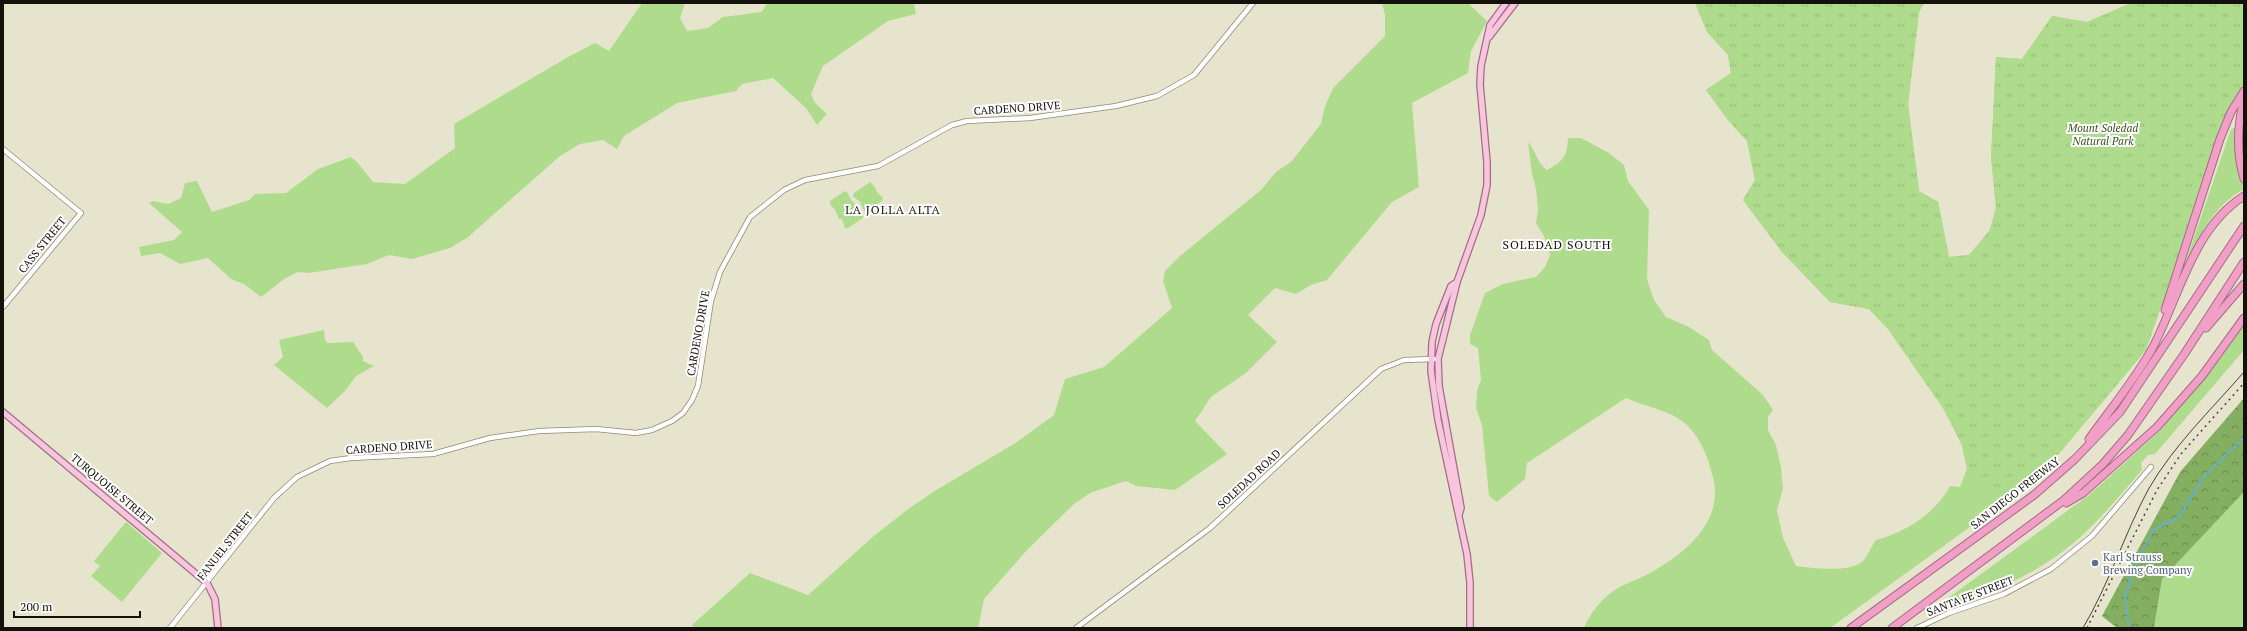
<svg xmlns="http://www.w3.org/2000/svg" width="2247" height="631" viewBox="0 0 2247 631" font-family="'PT Serif',serif">
  <style>
    .grass { fill: #afdc8c }
    .forest { fill: url(#forest-crowns) }
    .park { fill: url(#park-tufts) }
    .lines { fill: none; stroke-linecap: round; stroke-linejoin: round }
    .stream { stroke: #5eb0ea; stroke-width: 1.5 }
    .minor-casing { stroke: #8d8a76; stroke-width: 6 }
    .major-casing { stroke: #a36d85; stroke-width: 8 }
    .highway-casing { stroke: #a36d85; stroke-width: 9 }
    .minor { stroke: #fff; stroke-width: 4.5 }
    .major { stroke: #f7c5dd; stroke-width: 5.5 }
    .highway { stroke: #f19fc7; stroke-width: 7 }
    .tram { stroke: #454338; stroke-width: 1 }
    .rail { stroke: #454338; stroke-width: 1.5; stroke-dasharray: 2 4; stroke-linecap: butt }
    .service-dot { fill: #5c6f8a; stroke: #fff; stroke-width: 1.5 }
    .labels { text-anchor: middle; stroke-width: 4; stroke-linejoin: round; paint-order: stroke }
    .street-label { font-size: 11px; fill: #13110a; stroke: #fff }
    .park-label { font-size: 11px; font-style: italic; fill: #35521b; stroke: #fff }
    .service-label { font-size: 11px; fill: #4e5e75; stroke: #fff; text-anchor: start }
    .neighbourhood-label { font-size: 12px; letter-spacing: 1px; fill: #13110a; stroke: #fff }
  </style>
  <defs>
    <pattern id="forest-crowns" width="20" height="18" patternUnits="userSpaceOnUse"><rect width="20" height="18" fill="#84af61"/><path d="M2 6a3 3 0 1 1 6 0M12 15a3 3 0 1 1 6 0" fill="none" stroke="#6b8d4e"/></pattern>
    <pattern id="park-tufts" width="24" height="20" patternUnits="userSpaceOnUse"><rect width="24" height="20" fill="#afdc8c"/><path d="M3 7l-1-3M5 7V3M7 7l1-3M15 17l-1-3M17 17v-4M19 17l1-3" fill="none" stroke="#96bc77"/></pattern>
  </defs>
  <rect width="100%" height="100%" fill="#e7e4ce"/>
  <path class="grass" d="M642 3H685L680 18 687 31 708 28 723 17 762 12 767 3H914L916 14 888 21 823 66 811 94 815 103 827 114 817 125 806 108 773 78 742 84 736 91 677 103 624 136 617 149 603 140 580 144 560 156 467 238 450 248 412 259 389 255 367 264 309 273 298 272 284 279 261 297 244 284 231 279 208 258 180 264 160 253 141 256 139 247 174 240 182 232 149 203 153 201 168 204 181 198 185 183 197 181 212 212 249 200 255 194 286 193 318 169 351 157 357 162 373 182 405 184 455 148 454 124 568 57 595 43 609 51Z
    M1382 3H1468L1487 21 1471 51 1468 73 1412 103 1419 187 1392 202 1327 280 1311 285 1296 294 1275 288 1248 315 1277 342 1246 373 1211 397 1195 421 1227 454 1175 490 1136 486 1126 481 1090 493 1074 504 1027 550 984 599 978 628H695L692 625 750 573 808 595 875 535 907 510 933 492 1017 442 1054 415 1065 379 1104 367 1172 308 1163 281 1165 271 1180 256 1261 190 1277 171 1291 162 1321 124 1325 106 1333 88 1385 36V15Z
    M1697 3H1924L1919 12 1908 104 1919 191 1938 202 1949 257 1969 255 1990 230 1996 207 1991 157 1996 57 2022 59 2052 16 2087 22 2131 3H2244L2225 123 2146 350 2057 456 2006 501 1830 628H1584C1589 615 1600 601 1612 592 1621 585 1634 581 1644 576 1681 557 1725 524 1713 477 1707 453 1696 426 1672 415 1658 408 1641 405 1626 398L1527 463 1525 479 1497 502 1489 496 1482 425 1476 408 1477 391 1481 380 1478 348 1470 344V335L1485 293 1503 284 1536 277 1545 267 1550 255 1544 236 1536 223 1538 210 1536 189 1532 174 1528 142C1536 151 1537 163 1547 170 1563 161 1567 157 1568 138H1581L1609 153 1624 165 1628 181 1649 210 1647 279 1654 300 1666 317 1689 327 1709 340 1712 350 1763 395 1773 410 1768 417V430L1776 445 1781 467 1783 489 1777 510 1783 538 1796 566C1812 568 1850 573 1863 561 1868 556 1871 546 1876 540 1906 532 1935 514 1950 486L1960 487 1967 469 1962 445 1943 408 1888 329 1869 309 1830 302 1782 252 1743 200 1755 180 1747 141 1728 120 1706 90 1731 73 1728 55 1707 32 1696 5Z
    M2235 128 2239 180 2244 178V189C2211 207 2197 241 2182 273L2231 129Z
    M870 182 876 188V191L883 198 882 201 867 211H864L860 202 853 196 854 193Z
    M845 191 847 192 851 200 858 207 857 209 863 216V218L848 228H845L842 219H839L835 210 830 204V201Z
    M2244 323V350L2155 454 2148 455 2141 463 2142 470C2121 494 2100 520 2076 541 2033 578 1982 596 1930 613L1928 610 1940 604 2089 495 2161 430Z
    M324 330 325 340 328 343 353 342 363 357V361L374 366 356 376 345 391 327 408 274 365 283 357 279 340Z
    M2244 492V628H2154L2162 579Z
    M126 522 162 553 122 602 91 576 100 566 94 561Z"/>
  <path class="forest" d="M2244 398V492L2162 579 2154 628H2117L2102 616 2180 472Z"/>
  <path class="park" d="M1697 3H1924L1919 12 1908 104 1919 191 1938 202 1949 257 1969 255 1990 230 1996 207 1991 157 1996 57 2022 59 2052 16 2087 22 2131 3H2244V90L2225 123 2146 350 2057 456 2006 501 1967 469 1962 445 1943 408 1888 329 1869 309 1830 302 1782 252 1743 200 1755 180 1747 141 1728 120 1706 90 1731 73 1728 55 1707 32 1696 5Z"/>
  <g class="lines">
    <path class="stream" d="M2129 628 2125 596 2137 562 2153 530 2179 517 2204 476 2244 438"/>
    <g class="minor-casing">
      <path id="minor" d="M3 149 81 213 3 307
        M170 628 274 498 297 477 330 461 351 458 433 454 490 438 539 431 596 429 636 433 652 430 672 421 683 413 692 400 698 386 711 301 720 272 750 217 784 190 805 180 878 166 952 125 967 121 1030 118 1116 106 1157 96 1194 75 1253 3
        M1076 628 1210 528 1381 369 1404 360 1434 359
        M1917 628 1949 613 2004 594 2051 569 2092 536 2151 467"/>
    </g>
    <g class="major-casing">
      <path id="major" d="M1489 37 1515 3
        M1457 282 1451 286 1436 324 1432 342 1431 371 1438 420 1467 554 1470 583V628
        M3 412 207 583 215 599 218 628
        M1459 515 1461 508 1439 386 1438 359 1457 282 1481 215 1487 185V162L1480 84 1481 66 1490 25 1506 3"/>
    </g>
    <g class="highway-casing">
      <path id="highway" d="M2244 99C2237 126 2236 152 2244 179
        M2165 310 2220 139 2231 112 2244 91
        M2206 328 2244 284
        M2089 439C2109 411 2137 377 2153 347 2179 297 2193 228 2244 196
        M2066 503 2083 493 2157 427 2202 376 2244 318
        M1851 628 2034 495 2075 459 2120 412 2244 226
        M1892 628 2064 500 2103 464 2128 435 2185 353 2244 262"/>
    </g>
    <use href="#minor" class="minor"/>
    <use href="#major" class="major"/>
    <use href="#highway" class="highway"/>
    <path class="tram" d="M2083 628C2109 584 2124 535 2148 490 2173 446 2211 410 2244 372"/>
    <path class="rail" d="M2087 628 2157 490 2181 454 2244 383"/>
  </g>
  <circle class="service-dot" cx="2095" cy="563" r="4"/>
  <g class="labels">
    <g class="street-label">
      <text transform="translate(1017 108) rotate(-4)" y="4">CARDENO DRIVE</text>
      <text transform="translate(42 245) rotate(-51)" y="4">CASS STREET</text>
      <text transform="translate(698 333) rotate(-80)" y="4">CARDENO DRIVE</text>
      <text transform="translate(389 447) rotate(-4)" y="4">CARDENO DRIVE</text>
      <text transform="translate(1249 479) rotate(-43)" y="4">SOLEDAD ROAD</text>
      <text transform="translate(112 489) rotate(40)" y="4">TURQUOISE STREET</text>
      <text transform="translate(2015 493) rotate(-38)" y="4">SAN DIEGO FREEWAY</text>
      <text transform="translate(225 546) rotate(-52)" y="4">FANUEL STREET</text>
      <text transform="translate(1970 596) rotate(-21)" y="4">SANTA FE STREET</text>
    </g>
    <g class="park-label">
      <text x="2103" y="132">Mount Soledad<tspan x="2103" dy="13">Natural Park</tspan></text>
    </g>
    <g class="service-label">
      <text x="2103" y="561">Karl Strauss<tspan x="2103" dy="13">Brewing Company</tspan></text>
    </g>
    <g class="neighbourhood-label">
      <text x="893" y="214">LA JOLLA ALTA</text>
      <text x="1557" y="249">SOLEDAD SOUTH</text>
    </g>
  </g>
  <rect width="2247" height="631" fill="none" stroke="#13110a" stroke-width="8"/>
  <path d="M14 611v6h126v-6" fill="none" stroke="#13110a" stroke-width="2"/>
  <text x="20" y="611" font-size="12" fill="#13110a" stroke="#ffffff" stroke-width="3" paint-order="stroke">200 m</text>
</svg>
